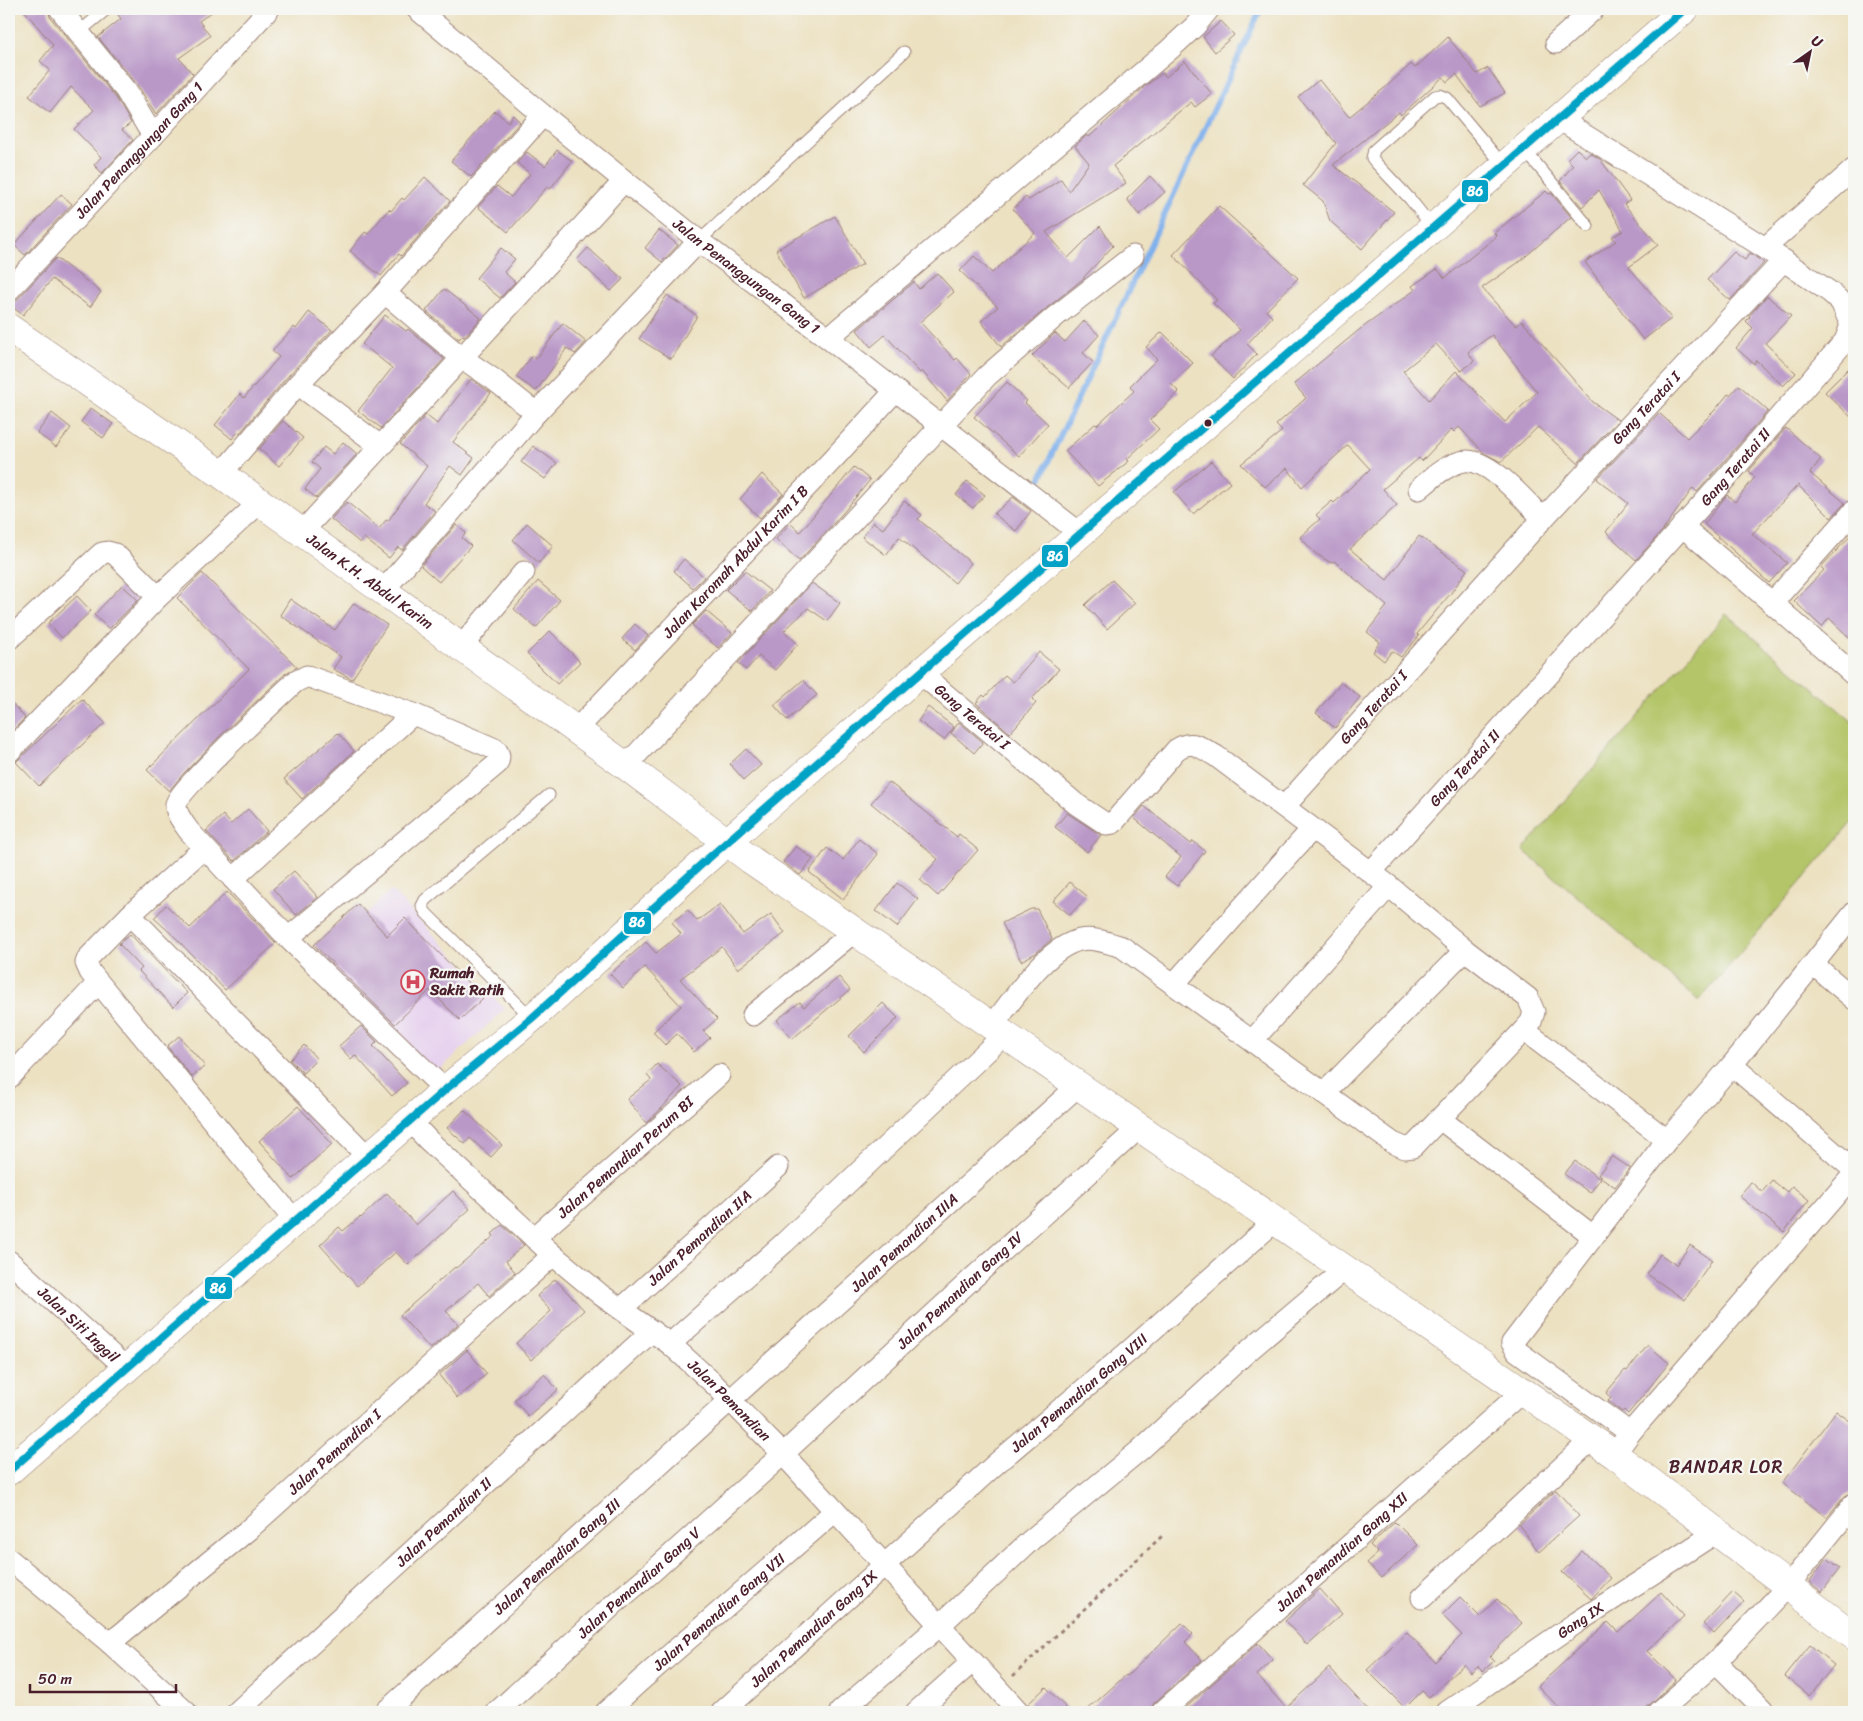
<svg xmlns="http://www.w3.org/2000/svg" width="1863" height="1721" viewBox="0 0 1863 1721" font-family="Sriracha,sans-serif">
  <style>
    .built { fill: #e7d2ef }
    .green { fill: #b3c568; stroke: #7e724a }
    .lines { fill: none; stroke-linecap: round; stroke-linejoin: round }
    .stream { stroke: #80b1ec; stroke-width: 5.5 }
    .building { fill: #b998c8; fill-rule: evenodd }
    .service-casing { stroke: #9b8076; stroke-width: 13 }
    .minor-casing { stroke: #9b8076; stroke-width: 23 }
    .tertiary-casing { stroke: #9b8076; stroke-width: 29 }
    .secondary-casing { stroke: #9b8076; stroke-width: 29 }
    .path { stroke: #9b8076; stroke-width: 3; stroke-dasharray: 4 4; stroke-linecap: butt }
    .service { stroke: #fff; stroke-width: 11 }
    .minor { stroke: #fff; stroke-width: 21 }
    .tertiary { stroke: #fff; stroke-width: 28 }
    .secondary { stroke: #fff; stroke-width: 28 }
    .bus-1-casing { stroke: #f6f6f2; stroke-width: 11 }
    .bus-1 { stroke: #04a2c6; stroke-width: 8 }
    .bus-dot { fill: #4a1f2b; stroke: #f6f6f2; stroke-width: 2 }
    .labels { text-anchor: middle; stroke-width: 4.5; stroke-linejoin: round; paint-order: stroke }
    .street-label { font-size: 15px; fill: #4a1f2b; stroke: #f6f6f2 }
    .poi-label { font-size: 15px; font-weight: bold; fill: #4a1f2b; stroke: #f6f6f2; text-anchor: start }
    .quarter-label { font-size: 18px; letter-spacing: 1px; fill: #4a1f2b; stroke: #f6f6f2 }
    .line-badge { stroke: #f6f6f2; stroke-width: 2 }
    .badge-label { font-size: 14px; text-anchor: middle; font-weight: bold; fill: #fff }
  </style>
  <rect width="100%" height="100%" fill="#f6f6f2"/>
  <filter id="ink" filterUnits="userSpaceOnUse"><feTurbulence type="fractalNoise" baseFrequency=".02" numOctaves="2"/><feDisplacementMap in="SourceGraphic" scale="10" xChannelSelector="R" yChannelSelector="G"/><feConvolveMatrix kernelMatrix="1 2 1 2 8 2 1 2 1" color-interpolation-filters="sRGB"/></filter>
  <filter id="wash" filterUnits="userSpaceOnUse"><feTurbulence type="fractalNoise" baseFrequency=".0096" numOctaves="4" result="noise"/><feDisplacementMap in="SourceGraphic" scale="20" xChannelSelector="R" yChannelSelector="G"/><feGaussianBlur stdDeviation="1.12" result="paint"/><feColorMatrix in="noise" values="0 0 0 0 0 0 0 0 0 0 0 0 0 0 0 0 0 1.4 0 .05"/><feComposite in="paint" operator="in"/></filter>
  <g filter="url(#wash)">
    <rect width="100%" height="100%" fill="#ece1c1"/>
    <path class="built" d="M391 890 505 1009 434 1075 321 956Z"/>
    <path class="green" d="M1726 614 1854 723V820L1699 1001 1523 850Z"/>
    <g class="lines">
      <path class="stream" d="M1034 492 1261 9"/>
    </g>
    <g id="blocks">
      <path class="building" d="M23 9H48L50 17 116 98 131 123 122 130 133 140 102 173 94 165 101 157 74 129 94 110 71 87 50 113 29 96 50 70 40 61 53 45Z
        M114 9H216L199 21 210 36 179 58 193 74 156 114 136 83 98 37 121 19Z
        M1221 21 1234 35 1215 52 1203 37Z
        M1448 37 1477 74 1488 68 1505 93 1480 106 1456 74 1447 82 1443 77 1401 115 1399 112 1333 165 1394 212 1362 249 1330 221 1323 201 1303 185 1336 143 1298 97 1319 80 1349 117 1387 86 1411 64 1415 68Z
        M1185 61 1212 94 1195 107 1191 102 1113 166 1126 183 1046 232 1068 258 1100 226 1113 246 1084 277V278L1048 307 1001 347 981 321 998 307 960 271 974 256 992 273 1035 233 1013 209 1026 197 1029 200 1061 179 1069 191 1089 163 1075 146 1087 135 1089 137 1145 86 1163 73 1166 77Z
        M495 111 508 122 513 115 520 122 471 177 451 161Z
        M1577 149 1586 157 1590 153 1600 159 1630 200 1624 204 1658 245 1629 267 1672 318 1643 340 1585 262 1616 241 1612 237 1623 231 1599 190 1582 207 1560 181 1573 165 1567 159Z
        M557 150 572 161 550 189 547 187 508 232 478 207 497 186 511 197 530 174 517 163 527 152 545 166Z
        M1150 176 1165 192 1139 215 1127 199Z
        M425 177 450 201 401 256 399 254 381 276 350 251 365 232 368 234 389 209 391 211 402 198 404 200Z
        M1546 191 1549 194 1551 193 1571 217 1519 262 1482 288 1516 326 1522 321 1593 402 1618 420 1578 463 1538 427 1501 462 1484 453 1459 427 1454 432 1452 429 1422 461 1419 458 1383 489 1397 505 1350 549 1387 580 1419 536 1467 570 1451 593 1417 634 1419 636 1401 657 1392 651 1384 661 1373 652 1380 642 1367 632 1387 606 1334 561 1331 563 1315 553 1300 537 1320 519 1316 515 1332 501 1334 503 1370 469 1348 445 1302 487 1287 468 1265 487 1241 464 1282 431 1276 425 1306 398 1294 384 1359 330 1415 290 1412 286 1437 269 1445 278 1497 236 1494 233ZM1492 335 1537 392 1505 422 1456 371 1429 400 1403 371 1436 344 1461 371 1474 361 1468 352Z
        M61 194 72 204 25 255 14 245Z
        M1219 206 1298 278 1266 311 1272 317 1247 344 1257 354 1233 379 1211 356 1240 330 1213 303 1217 300 1173 255Z
        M835 216 863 264 804 298 776 250Z
        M659 230 678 245 662 262 645 248Z
        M501 248 515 259 504 272 515 282 500 298 476 278Z
        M588 248 623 279 611 291 577 260Z
        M1734 252 1745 260 1750 253 1764 263 1730 300 1707 280Z
        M56 258 101 292 90 307 52 279 23 315 11 306Z
        M937 273 954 292 920 322 955 360 957 358 971 374 947 401 922 371 920 373 885 335 871 347 857 330 914 282 919 289Z
        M444 289 481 318 465 336 463 335 459 339 426 311Z
        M667 295 697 316 671 359 639 339Z
        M1767 296 1791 316 1765 343 1796 373 1783 386 1756 360 1754 364 1736 348 1753 328 1746 321 1750 317 1749 316Z
        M309 312 332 330 288 376 240 433 238 432 232 439 215 425 240 394 244 398 279 357 272 351 294 327 296 329Z
        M385 315 406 331 408 329 444 359 381 428 358 411 392 368 362 344Z
        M1084 321 1099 335 1083 353 1093 362 1069 388 1032 356 1055 333 1065 342Z
        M563 323 586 342 575 354 567 348 536 391 516 377 532 356 536 359Z
        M1162 332 1193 363 1171 384 1179 392 1150 420 1159 429 1127 459 1129 461 1098 486 1065 451 1095 424 1097 425 1134 391 1130 386 1157 359 1146 347Z
        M1854 363V420L1825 392Z
        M471 379 491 393 453 442 474 458 462 475 450 466 424 503 435 511 402 550 398 547 389 558 364 538 360 543 331 519 347 502 379 529 386 520 388 521 427 466 400 444 426 415 437 424Z
        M1007 382 1027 401 1025 403 1048 424 1019 456 974 417Z
        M1739 385 1768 411 1697 492 1693 488 1663 530 1636 560 1606 532 1628 503 1597 479 1659 413 1687 438 1715 410 1728 394 1730 395Z
        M91 408 113 424 103 438 81 422Z
        M52 413 71 428 56 447 37 433Z
        M283 421 303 438 279 466 259 449Z
        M1786 428 1821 459 1810 473 1845 503 1831 518 1798 485 1752 534 1787 563 1769 583 1704 524 1727 495 1735 502 1755 477 1749 471Z
        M343 442 357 454 316 498 305 489 320 469 312 462 324 447 333 454Z
        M533 446 557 463 545 479 521 462Z
        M1211 461 1230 483 1193 514 1174 492Z
        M854 467 870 480 842 514 799 561 776 539 790 523 800 532Z
        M762 474 783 494 760 518 740 499Z
        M967 481 985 495 973 508 956 495Z
        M1013 497 1031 511 1016 531 994 514Z
        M904 501 922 515 918 519 971 563 955 583 899 537 886 555 862 537 873 522 883 529Z
        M527 523 553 546 539 563 513 540Z
        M456 525 466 533 462 538 471 546 439 582 421 566Z
        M1854 532V642L1829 618 1822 627 1794 601 1824 570 1821 567Z
        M684 559 704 577 693 588 674 571Z
        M745 571 770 591 752 611 726 590Z
        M202 573 297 667 286 673 221 735 184 773 169 791 147 770 249 669 177 598Z
        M1112 580 1135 603 1107 629 1085 605Z
        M538 581 560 600 536 628 514 609Z
        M812 583 840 603 827 621 808 608 784 631 798 644 775 670 759 656 746 670 738 663Z
        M122 585 138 600 109 629 94 615Z
        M77 596 91 611 62 638 48 623Z
        M290 599 335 630 354 603 387 625 352 679 333 669 341 657 280 615Z
        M706 611 732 633 718 648 692 625Z
        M635 624 648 636 635 650 622 639Z
        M550 631 580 662 557 684 527 654Z
        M1039 652 1059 669 1032 699 1036 703 1010 733 976 703 983 695 985 697 1005 675 1013 682Z
        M803 680 817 695 787 720 774 705Z
        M1341 682 1360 697 1335 728 1316 713Z
        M82 699 105 723 39 786 16 762Z
        M9 700 25 718 9 734Z
        M928 707 954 727 944 740 918 721Z
        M959 722 983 742 974 753 951 733Z
        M338 733 354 751 302 799 284 779Z
        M746 749 761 765 744 780 730 764Z
        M889 782 957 837 959 834 978 850 938 896 920 880 938 859 871 803Z
        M1144 806 1191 844 1193 841 1205 851 1177 886 1165 877 1181 857 1134 818Z
        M248 809 267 831 234 861 206 831 223 815 231 824Z
        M1067 813 1101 835 1087 852 1055 827Z
        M859 839 878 854 843 899 809 872 827 848 843 860Z
        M796 846 813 859 800 875 783 862Z
        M294 871 318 897 296 915 273 889Z
        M1070 882 1087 896 1070 915 1053 901Z
        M897 883 918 899 897 927 876 911Z
        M227 892 276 943 225 990 176 938 154 918 166 905 190 928Z
        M358 904 387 936 405 918 483 998 460 1020 430 990 395 1024 314 945Z
        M720 904 743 934 771 914 785 933 738 969 722 947 680 979 717 1019 703 1031 710 1038 694 1052 677 1034 665 1045 653 1032 681 1006 645 967 623 988 610 974 646 942 656 953 681 934 672 922 688 910 697 921Z
        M1031 909H1037L1052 939 1036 953 1021 961 1002 923Z
        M130 934 187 993 173 1007 139 971 142 968 119 944Z
        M839 977 850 990 792 1039 777 1020 800 1002 804 1007Z
        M883 1003 898 1018 864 1052 849 1036Z
        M361 1026 377 1042 373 1046 407 1083 392 1096 355 1055 351 1059 339 1046Z
        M179 1036 205 1066 192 1077 167 1046Z
        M304 1045 317 1059 303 1073 290 1060Z
        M657 1064 682 1086 661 1109 646 1123 627 1099 651 1080 647 1075Z
        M298 1106 332 1144 293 1179 259 1141Z
        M464 1110 502 1145 491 1157 470 1138 465 1144 447 1128Z
        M1612 1156 1630 1168 1615 1187 1598 1175Z
        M1575 1161 1600 1179 1590 1193 1564 1174Z
        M1772 1180 1787 1192 1792 1186 1809 1200 1784 1232 1739 1196 1751 1182 1762 1192Z
        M453 1191 470 1209 408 1265 396 1252 357 1286 320 1245 339 1227 343 1231 360 1217 361 1218 387 1193 416 1225Z
        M502 1225 524 1245 506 1261 515 1272 489 1296 478 1283 446 1311 458 1324 430 1349 400 1315 455 1267 456 1268 494 1236 492 1234Z
        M1690 1245 1712 1260 1685 1300 1647 1274 1660 1254 1676 1265Z
        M555 1279 584 1310 531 1360 516 1343 551 1311 537 1296Z
        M1648 1345 1669 1363 1628 1414 1624 1410 1622 1412 1608 1401 1611 1398 1606 1393 1625 1370 1627 1371Z
        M467 1350 487 1374 457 1398 439 1375Z
        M544 1374 558 1390 528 1416 514 1400Z
        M1836 1411 1854 1424V1492L1845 1496 1827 1517 1782 1483Z
        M1556 1490 1579 1516 1539 1552 1519 1525Z
        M1395 1522 1418 1545 1381 1578 1367 1563 1378 1553 1370 1545Z
        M1582 1551 1611 1578 1591 1599 1562 1572Z
        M1827 1558 1840 1568 1822 1592 1809 1582Z
        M1320 1589 1342 1614 1307 1645 1285 1621Z
        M1662 1592 1684 1616 1647 1651 1676 1680 1642 1712H1563L1538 1686 1608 1622 1618 1632Z
        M1733 1592 1744 1602 1714 1634 1703 1624Z
        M1460 1597 1480 1617 1497 1599 1522 1623 1490 1656 1494 1661 1483 1671 1478 1666 1471 1672 1464 1664 1429 1697 1422 1691 1405 1708 1367 1670 1407 1632 1435 1662 1462 1635 1442 1615Z
        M1182 1623 1193 1634 1185 1642 1202 1660 1154 1703 1150 1712H1085L1126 1675 1127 1676Z
        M1258 1643 1273 1660 1257 1675 1286 1708 1329 1668 1370 1712H1181Z
        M1810 1645 1834 1665 1810 1696 1785 1676Z
        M1046 1687 1070 1712H1035L1030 1706 1028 1704Z"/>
    </g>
  </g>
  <g filter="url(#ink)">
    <use href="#blocks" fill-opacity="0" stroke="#9b8076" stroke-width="1"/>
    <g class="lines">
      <g class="service-casing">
        <path id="service" d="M79 32 107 9
          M1524 149 1588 226
          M1433 228 1410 199 1376 163 1372 158 1374 150 1435 96 1440 95 1447 98 1504 166
          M699 241 904 52
          M532 1018 426 913 422 906 425 900 549 795"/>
      </g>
      <g class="minor-casing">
        <g id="minor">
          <path d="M60 9 126 91 153 136"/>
          <path id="s1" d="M417 9 543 115 699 241 828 338 1081 534"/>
          <path d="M1556 43 1594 9"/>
          <path d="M1765 248 1854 169"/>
          <path id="s2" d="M9 290 153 136 269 9"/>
          <path d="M385 293 462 358 493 379 536 413"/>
          <path d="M828 338 1169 50 1195 26 1209 9"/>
          <path d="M298 384 380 446"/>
          <path d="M221 474 298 384 385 293 543 115"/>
          <path d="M1419 489C1432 478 1443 467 1460 462 1486 453 1526 502 1543 519"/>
          <path d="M1854 511 1772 603 1854 675"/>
          <path d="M1682 526 1772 603"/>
          <path d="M302 532 624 181"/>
          <path d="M383 591 536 413 699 241"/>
          <path d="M9 639 102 553 108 552 115 554 158 597"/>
          <path d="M461 647 524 572"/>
          <path id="s3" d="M920 673 1076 804 1106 824 1113 823 1176 750C1192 738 1201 748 1216 756L1389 886 1465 950 1528 998 1534 1012 1531 1022 1524 1030 1413 1147 1405 1148 1393 1143 1122 947C1109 943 1093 937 1080 940 1045 948 1014 999 992 1026"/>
          <path id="s4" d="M576 730 835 457 895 391"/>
          <path d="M9 752 158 597 260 502"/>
          <path d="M626 766 987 376 1056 316 1133 256"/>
          <path id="s5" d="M1284 807 1538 524 1784 260"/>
          <path d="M204 848 130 915 368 1157"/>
          <path id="s6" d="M1371 872 1728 476 1845 341 1851 325 1841 302 1830 292 1765 248 1559 119"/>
          <path d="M233 879 413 714"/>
          <path d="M130 915 88 958 86 963 90 972 295 1221"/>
          <path d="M288 938 497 764C500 758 500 754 495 749L413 714 307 676 295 682C279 697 177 791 176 804 175 813 184 824 189 831L288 938 445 1090"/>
          <path d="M1814 965 1854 999"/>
          <path d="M1174 984 1312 829"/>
          <path d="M753 1015 855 931"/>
          <path d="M1524 1030 1667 1140"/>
          <path d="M1253 1040 1389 886"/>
          <path d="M1732 1065 1854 1170"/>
          <path d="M9 1078 98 983"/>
          <path d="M1324 1093 1465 950"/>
          <path d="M1440 1119 1593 1236"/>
          <path id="s7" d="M410 1121 428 1140 553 1255 601 1295 670 1344 713 1383 783 1454 1019 1712"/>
          <path id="s8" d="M534 1238 719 1075"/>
          <path id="s9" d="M9 1261 126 1368"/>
          <path id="s10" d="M621 1309 778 1167"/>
          <path d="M670 1344 784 1243 1005 1034"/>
          <path d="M1630 1433 1517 1351 1512 1343 1667 1140 1732 1065 1854 913"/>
          <path d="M1622 1444 1630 1433 1854 1174"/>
          <path d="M9 1559 110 1643 186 1712"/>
          <path d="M1422 1598 1592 1439"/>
          <path id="s11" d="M110 1643 248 1530 553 1255"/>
          <path d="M1716 1662 1788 1586 1854 1504"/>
          <path id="s12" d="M237 1712 652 1331"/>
          <path id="s13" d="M385 1712 1079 1085"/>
          <path id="s14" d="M497 1712 614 1604 652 1572 783 1454 974 1277 1139 1128"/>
          <path id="s15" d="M606 1712 640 1681 834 1512"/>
          <path id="s16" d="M722 1712 998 1462 1128 1352 1275 1221"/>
          <path d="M840 1712 939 1626 1031 1540 1140 1450 1247 1352 1345 1269"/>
          <path d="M916 1712 972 1662"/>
          <path id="s17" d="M1162 1712 1523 1391"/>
          <path id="s18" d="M1447 1712 1576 1623 1717 1532"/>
          <path d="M1659 1712 1716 1662 1766 1712"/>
        </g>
      </g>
      <g class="tertiary-casing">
        <g id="tertiary">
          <path id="s19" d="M9 328 221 474 626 766 751 860 1615 1455 1854 1636"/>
        </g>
      </g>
      <g class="secondary-casing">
        <path id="secondary" d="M9 1471 445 1090 532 1018 703 863 920 673 1685 9"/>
      </g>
      <path class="path" d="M1013 1676 1162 1536"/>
      <use href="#service" class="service"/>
      <use href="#minor" class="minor"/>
      <use href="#tertiary" class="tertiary"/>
      <use href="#secondary" class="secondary"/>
      <g class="bus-1-casing">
        <path id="bus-1" d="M9 1471 445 1090 532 1018 703 863 920 673 1685 9"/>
      </g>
      <use href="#bus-1" class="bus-1"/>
    </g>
  </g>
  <defs>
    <g id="hospital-ring" transform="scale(1.25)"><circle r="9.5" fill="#f6f6f2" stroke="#d1495b" stroke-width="1.5"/><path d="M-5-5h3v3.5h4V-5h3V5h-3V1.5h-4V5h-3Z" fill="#d1495b"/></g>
  </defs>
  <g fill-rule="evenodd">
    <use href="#hospital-ring" x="413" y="982"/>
  </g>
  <circle class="bus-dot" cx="1208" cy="423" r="4.5"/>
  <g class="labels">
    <g class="street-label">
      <text dy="5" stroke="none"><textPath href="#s2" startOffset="191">Jalan Penanggungan Gang 1</textPath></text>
      <text dy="5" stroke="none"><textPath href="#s1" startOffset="424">Jalan Penanggungan Gang 1</textPath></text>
      <text dy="5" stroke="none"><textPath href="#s5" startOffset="539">Gang Teratai I</textPath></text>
      <text dy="5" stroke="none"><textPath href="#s6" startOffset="545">Gang Teratai II</textPath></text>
      <text dy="5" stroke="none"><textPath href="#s4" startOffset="232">Jalan Karomah Abdul Karim I B</textPath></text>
      <text dy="5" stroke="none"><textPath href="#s19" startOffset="441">Jalan K.H. Abdul Karim</textPath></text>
      <text dy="5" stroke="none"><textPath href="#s5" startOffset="134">Gang Teratai I</textPath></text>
      <text dy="5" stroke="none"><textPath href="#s3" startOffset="68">Gang Teratai I</textPath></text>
      <text dy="5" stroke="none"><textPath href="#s6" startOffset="140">Gang Teratai II</textPath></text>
      <text dy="5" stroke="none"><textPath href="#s8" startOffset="122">Jalan Pemandian Perum BI</textPath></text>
      <text dy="5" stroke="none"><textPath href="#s10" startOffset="106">Jalan Pemandian IIA</textPath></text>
      <text dy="5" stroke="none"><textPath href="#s13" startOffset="700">Jalan Pemandian IIIA</textPath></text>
      <text dy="5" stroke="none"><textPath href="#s14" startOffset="626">Jalan Pemandian Gang IV</textPath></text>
      <text dy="5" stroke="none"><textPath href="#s9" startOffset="94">Jalan Siti Inggil</textPath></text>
      <text dy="5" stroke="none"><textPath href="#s16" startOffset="479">Jalan Pemandian Gang VIII</textPath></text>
      <text dy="5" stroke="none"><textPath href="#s7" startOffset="425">Jalan Pemandian</textPath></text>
      <text dy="5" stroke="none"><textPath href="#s11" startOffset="295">Jalan Pemandian I</textPath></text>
      <text dy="5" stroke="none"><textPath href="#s12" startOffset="281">Jalan Pemandian II</textPath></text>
      <text dy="5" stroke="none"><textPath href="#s17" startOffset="241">Jalan Pemandian Gang XII</textPath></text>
      <text dy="5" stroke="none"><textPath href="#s13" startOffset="232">Jalan Pemandian Gang III</textPath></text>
      <text dy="5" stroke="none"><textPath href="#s14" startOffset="192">Jalan Pemandian Gang V</textPath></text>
      <text dy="5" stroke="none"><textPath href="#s15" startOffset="151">Jalan Pemandian Gang VII</textPath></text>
      <text dy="5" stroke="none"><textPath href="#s18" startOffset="162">Gang IX</textPath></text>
      <text dy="5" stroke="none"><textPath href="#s16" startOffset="124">Jalan Pemandian Gang IX</textPath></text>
    </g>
    <g class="poi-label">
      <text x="430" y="978">Rumah<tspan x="430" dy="17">Sakit Ratih</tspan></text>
    </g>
    <g class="quarter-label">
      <text x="1726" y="1473">BANDAR LOR</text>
    </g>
  </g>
  <g class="line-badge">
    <rect x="1461" y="179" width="28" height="24" rx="5" fill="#04a2c6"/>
    <rect x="1041" y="544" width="28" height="24" rx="5" fill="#04a2c6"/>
    <rect x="623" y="911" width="29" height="24" rx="5" fill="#04a2c6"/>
    <rect x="204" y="1276" width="29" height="24" rx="5" fill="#04a2c6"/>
  </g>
  <g class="badge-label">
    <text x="1475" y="196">86</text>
    <text x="1055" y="561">86</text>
    <text x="637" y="927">86</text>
    <text x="218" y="1293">86</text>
  </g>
  <rect width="1863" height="1721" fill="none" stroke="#f6f6f2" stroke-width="30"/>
  <g transform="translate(1810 52) rotate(33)" stroke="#f6f6f2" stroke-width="4" paint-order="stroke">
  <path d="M0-4L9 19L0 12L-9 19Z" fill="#4a1f2b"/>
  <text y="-8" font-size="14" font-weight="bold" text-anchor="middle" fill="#4a1f2b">U</text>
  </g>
  <path d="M30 1684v8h146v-8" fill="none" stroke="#4a1f2b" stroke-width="2.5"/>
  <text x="38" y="1684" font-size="15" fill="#4a1f2b" stroke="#f6f6f2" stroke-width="4" paint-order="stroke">50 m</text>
</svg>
